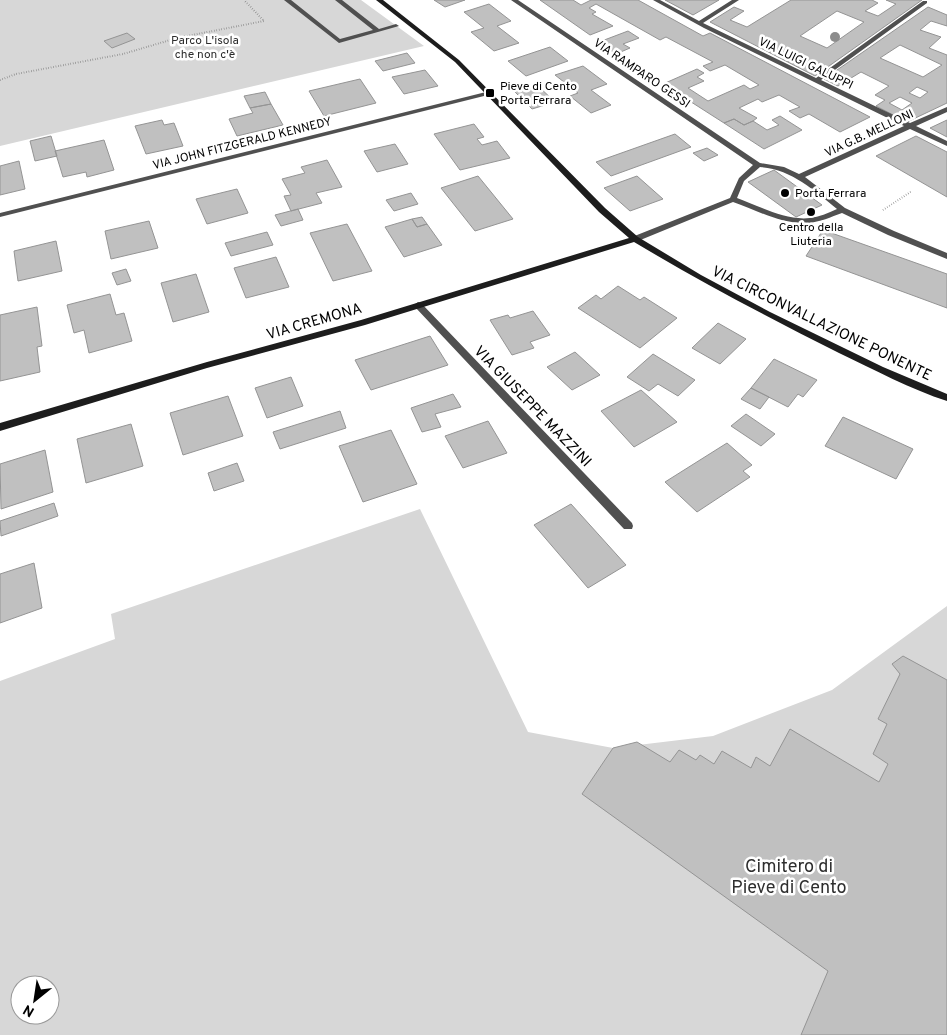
<svg xmlns="http://www.w3.org/2000/svg" width="947" height="1035" viewBox="0 0 947 1035" font-family="Overpass,sans-serif">
  <style>
    .green { fill: #d7d7d7; fill-rule: evenodd }
    .building { fill: #c0c0c0; stroke: #949494; fill-rule: evenodd }
    .lines { fill: none; stroke-linecap: round; stroke-linejoin: round }
    .path { stroke: #727272; stroke-width: 2; stroke-dasharray: 0.5 2; stroke-linecap: butt }
    .lane { fill: #505050; fill-rule: evenodd }
    .street { fill: #505050; fill-rule: evenodd }
    .secondary { fill: #1d1d1d; fill-rule: evenodd }
    .tree { fill: #8c8c8c }
    .poi-dot { fill: #000; stroke: #fff; stroke-width: 2 }
    .labels { text-anchor: middle; stroke-width: 5; stroke-linejoin: round; paint-order: stroke }
    .far-park-label { font-size: 12px; fill: #2e2e2e; stroke: #fff }
    .far-street-label { font-size: 12px; fill: #000; stroke: #fff }
    .far-poi-label { font-size: 12px; fill: #000; stroke: #fff; text-anchor: start }
    .street-label { font-size: 15px; fill: #000; stroke: #fff }
    .near-park-label { font-size: 18px; fill: #2e2e2e; stroke: #fff }
  </style>
  <rect width="100%" height="100%" fill="#fff"/>
  <path class="green" d="M0 0H361L424 46 0 146Z
    M420 509 528 732 613 748 713 736 832 690 947 606V1035H0V681L115 639 111 614ZM20 985H50V1015H20Z"/>
  <path class="building" d="M434 0H465L445 7Z
    M540 0H573L581 5 591 0H638L703 36 710 33 870 117 840 132 809 114 800 118 789 111 800 107 779 95 762 102 758 99 739 108 757 118 753 121 744 125 734 119 724 123 663 84 697 69 704 73 697 77 704 81 688 88 708 101 744 85 750 89 759 85 725 65 710 71 703 66 713 62 666 37 660 40 596 4 589 8 596 12 592 14 613 26 590 35Z
    M665 0H719L693 15Z
    M791 0H872L878 3 865 11 878 16 896 4 886 0H922L815 76 710 22 734 7 744 11 730 20 747 27ZM837 11 864 22 827 48 800 36Z
    M489 4 511 21 497 26 519 43 494 51 471 32 484 28 464 12Z
    M928 7 947 15V26L931 21 920 30 941 37 929 48 947 55V103L907 122 876 106 885 100 875 95 889 86 861 72 838 86 824 79ZM900 45 942 65 923 77 880 58ZM917 87 928 92 920 98 909 93ZM900 97 912 103 902 110 889 103Z
    M628 31 639 38 623 44 630 48 616 54 599 42Z
    M127 33 135 39 112 48 104 41Z
    M550 47 568 61 526 76 508 61Z
    M407 53 415 63 383 71 375 61Z
    M583 66 607 84 591 90 611 105 591 113 570 96 578 93 555 75Z
    M425 70 438 86 404 94 392 77Z
    M360 79 376 103 324 116 309 91Z
    M537 85 555 102 532 109 515 92Z
    M265 92 271 104 250 108 244 96Z
    M271 104 283 125 237 136 229 119 253 113 250 108Z
    M780 116 802 130 764 149 724 123 734 119 744 125 753 121 767 130 779 125 772 120Z
    M162 120 164 125 174 123 183 146 146 154 135 126Z
    M947 120V137L930 128Z
    M474 124 484 137 477 139 482 145 497 141 510 158 460 170 434 134Z
    M675 134 691 147 611 176 596 162Z
    M51 136 57 156 35 161 30 141Z
    M916 136 947 152V197L876 156Z
    M104 140 114 170 87 177 86 172 63 177 55 151Z
    M395 144 408 164 377 172 364 151Z
    M707 148 718 155 704 161 693 153Z
    M327 160 342 187 316 193 322 203 291 211 284 196 291 195 282 179 305 173 301 167Z
    M19 161 25 189 0 195V166Z
    M774 170 822 205 796 217 748 182Z
    M478 176 513 219 475 231 441 188Z
    M637 176 663 199 630 211 604 188Z
    M237 189 248 213 207 224 196 199Z
    M411 193 418 204 394 211 386 200Z
    M298 209 303 220 281 226 275 215Z
    M422 217 427 224 417 227 412 219Z
    M412 219 417 227 427 224 442 245 404 257 385 227Z
    M149 221 158 248 111 259 105 231Z
    M347 224 372 271 333 281 310 233Z
    M823 230 947 274V308L806 256Z
    M267 232 273 245 231 256 225 243Z
    M56 241 62 271 18 281 14 251Z
    M276 257 289 287 246 298 234 268Z
    M126 269 131 281 117 285 112 273Z
    M196 274 209 312 173 322 161 283Z
    M618 286 640 300 644 297 677 318 640 348 578 308 596 295 601 299Z
    M110 294 116 315 124 313 132 341 89 353 84 330 74 333 67 305Z
    M37 307 42 346 37 347 40 372 0 381V315Z
    M533 311 550 335 530 342 534 348 512 355 490 320 508 315 510 318Z
    M718 323 746 339 720 364 692 348Z
    M430 336 448 365 371 390 355 360Z
    M575 352 600 375 572 390 547 367Z
    M653 354 695 380 678 396 658 384 649 391 627 377Z
    M774 359 817 380 803 397 798 394 788 407 751 388Z
    M291 377 303 406 267 418 255 388Z
    M751 388 769 397 760 409 741 399Z
    M641 390 677 422 634 447 601 411Z
    M453 394 461 407 435 414 441 427 422 432 411 408Z
    M228 396 243 436 183 455 170 413Z
    M340 411 346 428 280 449 273 432Z
    M746 414 775 434 761 446 731 426Z
    M843 417 913 449 896 479 825 446Z
    M488 421 507 453 463 468 445 436Z
    M131 424 143 466 86 483 77 439Z
    M391 430 417 484 363 502 339 446Z
    M727 443 752 465 743 471 750 477 697 512 665 482Z
    M45 450 53 492 1 509 0 464Z
    M237 463 244 481 214 491 208 473Z
    M54 503 58 516 1 536 0 521Z
    M571 504 626 565 588 588 534 525Z
    M34 563 42 608 0 623V574Z
    M903 656 947 680V1035H801L828 971 582 794 613 748 637 742 670 762 679 750 696 760 700 755 714 764 722 751 751 768 756 757 770 766 790 729 879 782 888 764 873 754 887 724 878 719 900 674 892 664Z"/>
  <g class="lines">
    <path class="path" d="M0 80 16 74 123 54 177 38 264 21 244 0
      M883 210 912 191"/>
    <path class="lane" d="M284 0H291L340 39 373 30 335 0H342L379 29 396 24 399 26 339 43Z"/>
    <path class="street" d="M511 0H518L760 163 784 167 799 174 904 126 704 28 653 0H660L699 21 732 0H739L703 23 816 78 923 1H927V3L821 80 910 123 947 107V112L916 126 947 141V146L910 129 805 177 845 208 894 231 947 253V259L888 235 842 213C831 217 820 222 808 223 783 225 756 210 733 202L638 241H632V237L730 198 739 178 753 165ZM760 167C791 169 814 190 837 209 828 213 819 217 810 218 786 221 759 206 737 198L744 181Z
      M490 91 493 93 492 94 0 217V213Z
      M418 302 421 303 632 523 633 526 632 529H624L415 307 414 305Z"/>
    <path class="secondary" d="M376 0H383L459 60 605 208 638 237 701 275 770 312 883 367 947 394V401C912 390 873 369 839 353 769 318 701 282 634 242L365 325 207 368 0 431V423L207 362 361 320 629 238 599 212 455 62Z"/>
  </g>
  <circle class="tree" cx="835" cy="37" r="5"/>
  <g class="poi-dot">
    <rect x="485" y="88" width="10" height="10" rx="2.5"/>
    <circle cx="785" cy="193" r="5"/>
    <circle cx="811" cy="212" r="5"/>
  </g>
  <g class="labels">
    <g class="far-park-label">
      <text x="205" y="44">Parco L'isola<tspan x="205" dy="14">che non c'è</tspan></text>
    </g>
    <g class="far-street-label">
      <text transform="translate(806 63) rotate(26)" y="4">VIA LUIGI GALUPPI</text>
      <text transform="translate(642 73) rotate(34)" y="4">VIA RAMPARO GESSI</text>
      <text transform="translate(869 133) rotate(-25)" y="4">VIA G.B. MELLONI</text>
      <text transform="translate(242 143) rotate(-14)" y="4">VIA JOHN FITZGERALD KENNEDY</text>
    </g>
    <g class="far-poi-label">
      <text x="500" y="90">Pieve di Cento<tspan x="500" dy="14">Porta Ferrara</tspan></text>
      <text x="795" y="197">Porta Ferrara</text>
      <text x="811" y="231" text-anchor="middle">Centro della<tspan x="811" dy="14">Liuteria</tspan></text>
    </g>
    <g class="street-label">
      <text transform="translate(314 321) rotate(-16)" y="5">VIA CREMONA</text>
      <text transform="translate(822 323) rotate(26)" y="5">VIA CIRCONVALLAZIONE PONENTE</text>
      <text transform="translate(533 406) rotate(46)" y="5">VIA GIUSEPPE MAZZINI</text>
    </g>
    <g class="near-park-label">
      <text x="789" y="872">Cimitero di<tspan x="789" dy="21">Pieve di Cento</tspan></text>
    </g>
  </g>
  <g transform="translate(35 1000) rotate(210)"><circle r="24" fill="#ffffff" stroke="#999999"/>
  <path d="M0-4L9 19L0 12L-9 19Z" fill="#000000"/>
  <text y="-8" font-size="14" font-weight="bold" text-anchor="middle" fill="#000000">N</text>
  </g>
</svg>
